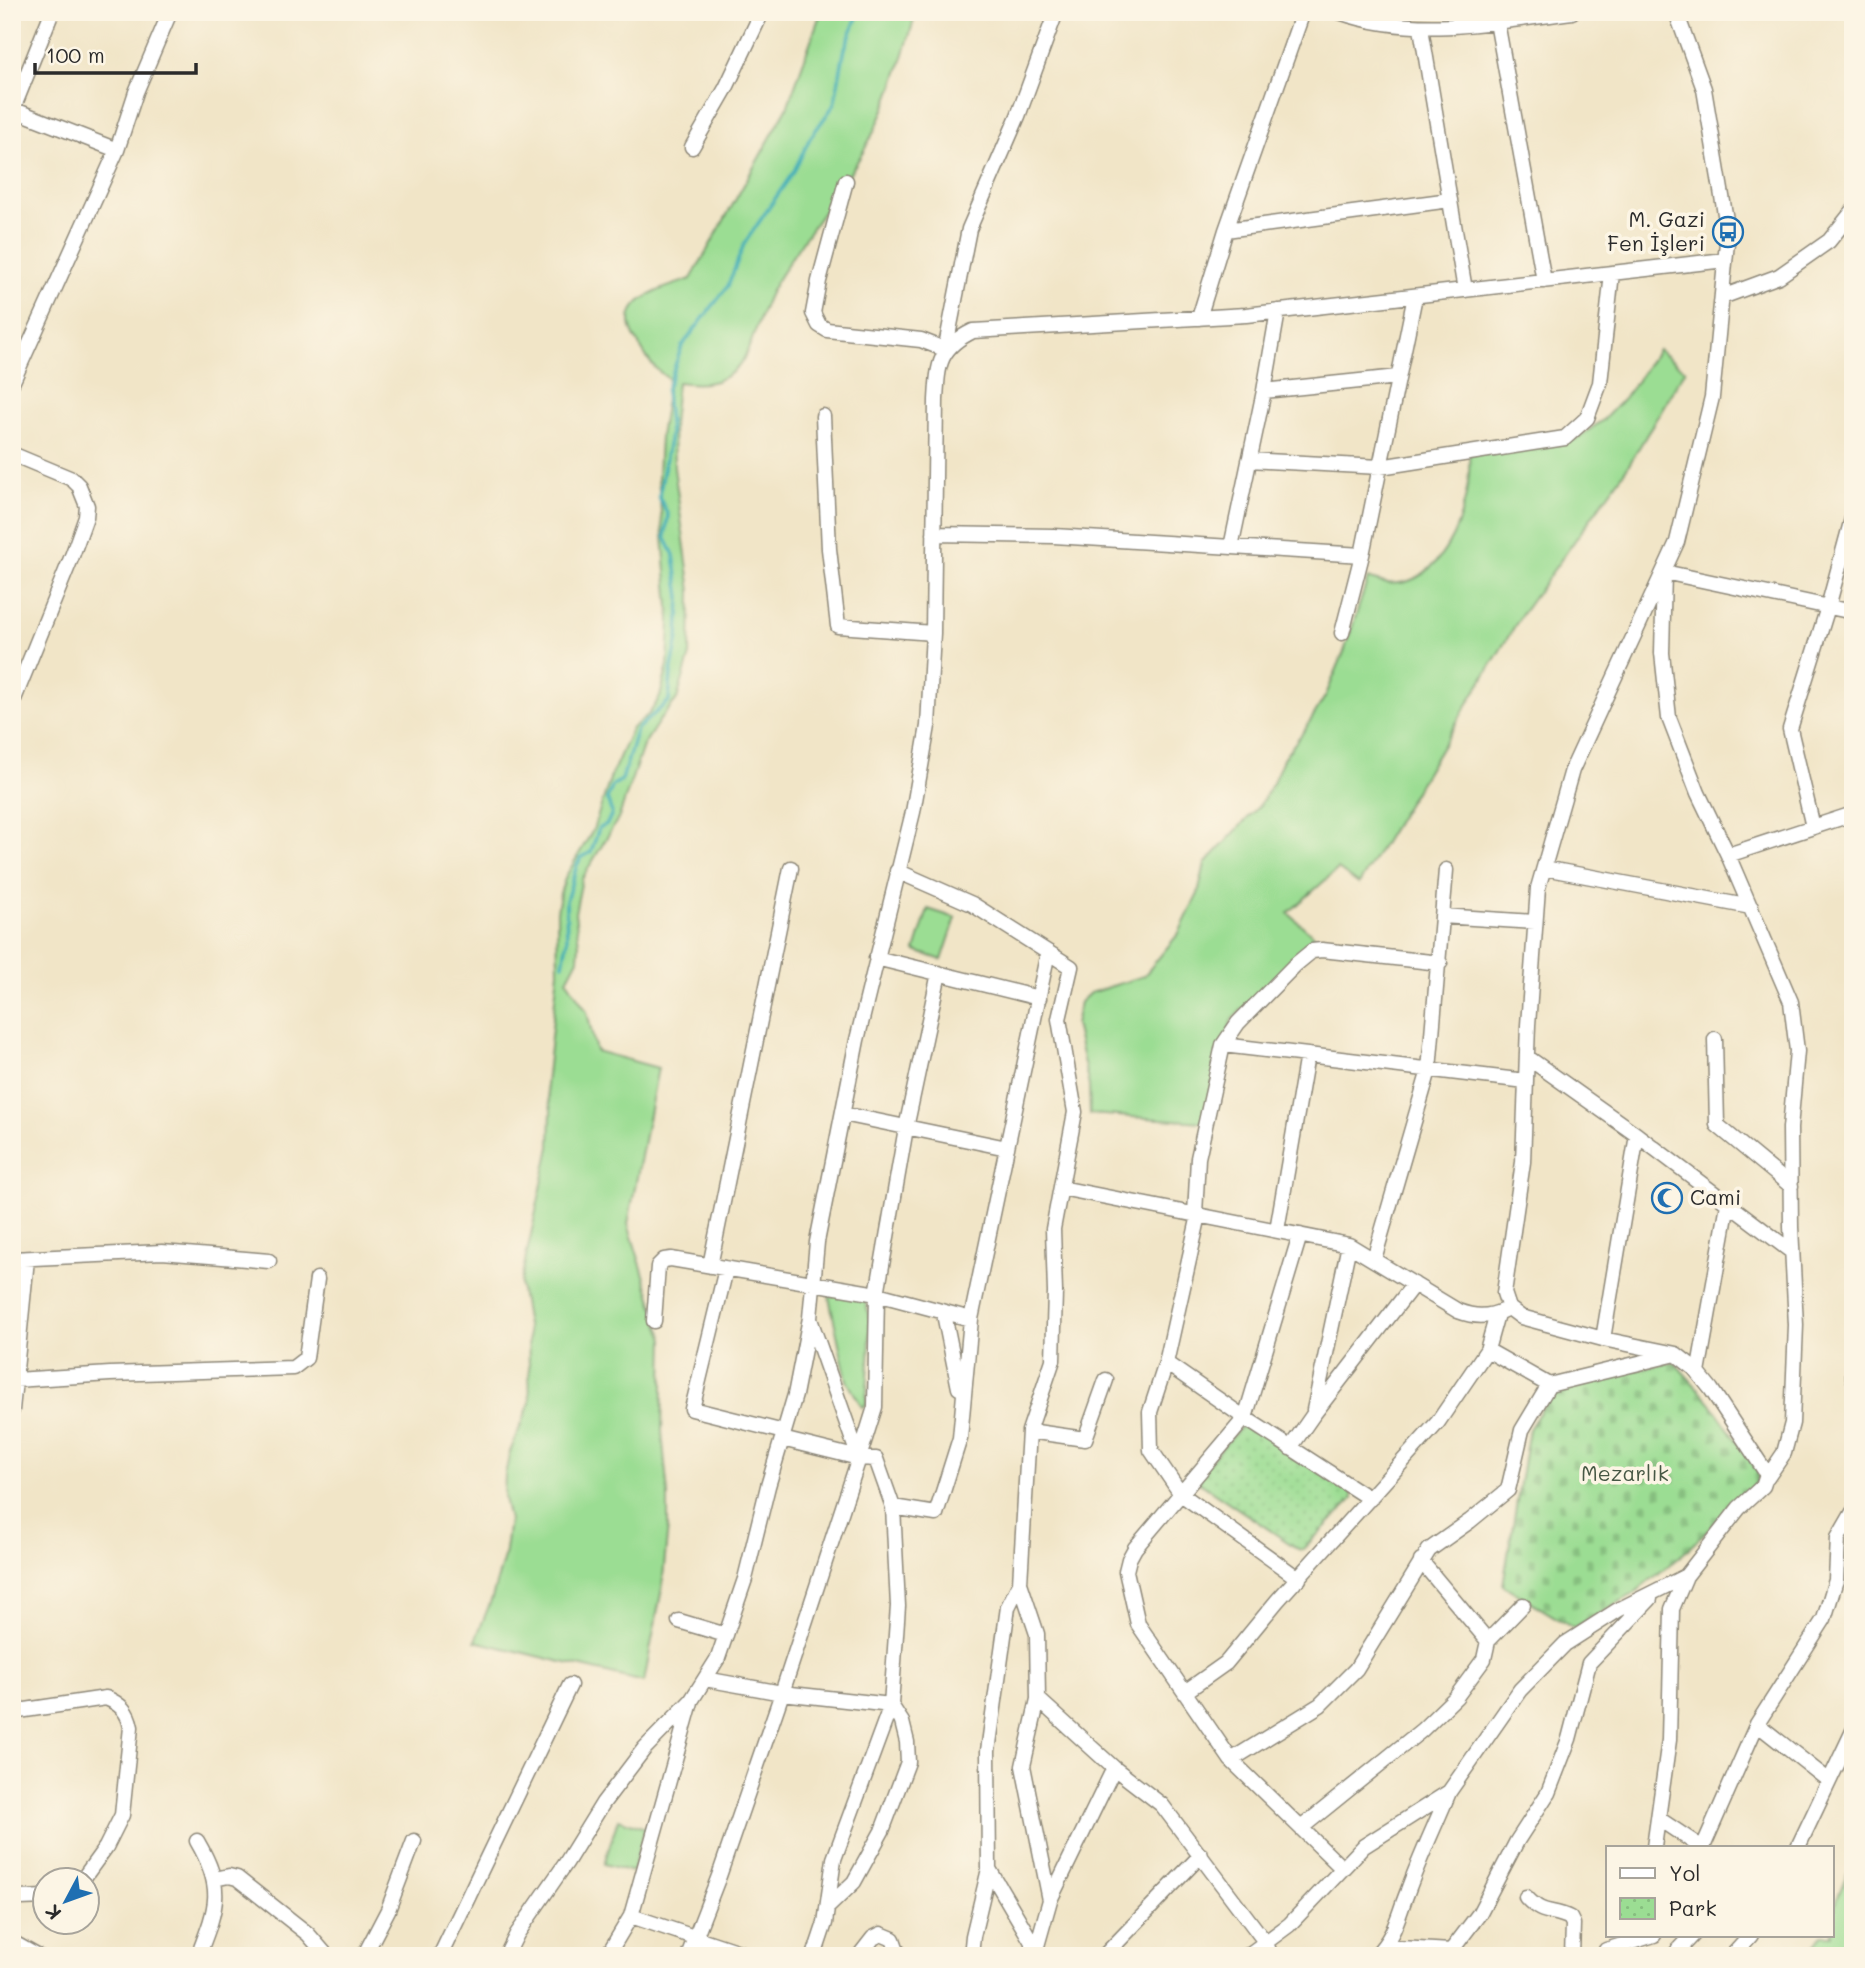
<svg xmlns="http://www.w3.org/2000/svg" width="1865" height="1968" viewBox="0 0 1865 1968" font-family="Mali,sans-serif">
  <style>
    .grass { fill: #9bdd93; stroke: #63845f; stroke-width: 2 }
    .cemetery { fill: url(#cemetery-stones); stroke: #63845f; stroke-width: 2 }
    .park { fill: url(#park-dots); stroke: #63845f; stroke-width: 2 }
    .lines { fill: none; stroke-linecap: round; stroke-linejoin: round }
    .stream { stroke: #3cadb6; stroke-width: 3.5 }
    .minor-casing { stroke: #8e8879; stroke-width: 17 }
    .minor { stroke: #fff; stroke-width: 14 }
    .labels { text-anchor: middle; stroke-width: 7; stroke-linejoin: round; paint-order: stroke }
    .poi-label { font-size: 21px; fill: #2b2b2b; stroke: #fcf5e5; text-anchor: end }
    .park-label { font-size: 21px; fill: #475845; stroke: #fcf5e5 }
  </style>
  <defs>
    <pattern id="cemetery-stones" width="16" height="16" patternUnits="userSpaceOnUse" patternTransform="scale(1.75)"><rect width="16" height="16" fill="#9bdd93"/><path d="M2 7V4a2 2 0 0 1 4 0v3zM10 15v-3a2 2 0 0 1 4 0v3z" fill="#86be7f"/></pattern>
    <pattern id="park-dots" width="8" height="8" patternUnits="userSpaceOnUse" patternTransform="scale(1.75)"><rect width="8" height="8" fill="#9bdd93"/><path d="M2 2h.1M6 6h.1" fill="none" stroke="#86be7f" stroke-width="1.8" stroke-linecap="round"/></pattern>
  </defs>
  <rect width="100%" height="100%" fill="#fcf5e5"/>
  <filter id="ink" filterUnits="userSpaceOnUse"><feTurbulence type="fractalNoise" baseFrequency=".0143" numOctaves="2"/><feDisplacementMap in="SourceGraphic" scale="14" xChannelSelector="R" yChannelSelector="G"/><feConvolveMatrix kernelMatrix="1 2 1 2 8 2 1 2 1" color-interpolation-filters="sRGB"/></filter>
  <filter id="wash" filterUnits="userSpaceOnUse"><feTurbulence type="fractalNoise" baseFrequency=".00686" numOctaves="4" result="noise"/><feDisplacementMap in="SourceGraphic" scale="28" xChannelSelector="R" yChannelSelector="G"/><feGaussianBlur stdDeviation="1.57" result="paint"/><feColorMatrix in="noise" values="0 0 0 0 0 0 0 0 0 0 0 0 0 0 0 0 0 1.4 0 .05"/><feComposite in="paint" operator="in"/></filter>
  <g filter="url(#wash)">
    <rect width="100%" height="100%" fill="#f1e5c7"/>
    <path class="grass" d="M821 12H916C903 60 888 109 863 152 835 200 798 242 771 291 761 309 749 357 737 368 720 385 699 385 677 382L673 425 674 468 691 591 690 655 677 699 659 721 643 746 619 817 582 879 575 913 579 944 578 959 567 980 587 1012 596 1051 658 1068 628 1224 664 1339 662 1432 668 1495V1526L662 1588 644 1682 475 1641 492 1598 504 1557 509 1520 504 1498 505 1475 510 1452 530 1403 528 1331 520 1285 550 1147 551 1110 546 1085 558 971 557 912 560 893 566 876 593 830 611 776 632 728 649 714 660 697 668 665 670 619 658 477 660 437 669 379C652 368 646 357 637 341 611 300 663 289 691 279L787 108Z
      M1658 350 1685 370 1627 468 1522 614 1359 884 1338 869 1288 913 1317 939 1232 1019 1202 1122 1090 1114 1089 1086 1075 1024 1080 1002 1090 993 1144 976 1179 933 1198 894 1205 864 1260 805 1273 783 1283 759 1306 728 1326 695 1344 652 1368 578C1439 608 1473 507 1469 454L1576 439 1603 420 1626 396Z
      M928 909 956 918 942 960 915 951Z
      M832 1292 863 1297C876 1321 867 1376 866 1405L862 1407 847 1381 829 1297Z
      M618 1819 645 1828 632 1872 604 1864Z
      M1853 1864V1956H1808L1822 1935H1832C1832 1908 1840 1887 1853 1864Z"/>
    <path class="cemetery" d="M1674 1362 1710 1402 1758 1472V1481L1684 1553 1632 1595 1573 1628 1503 1585 1529 1429 1556 1387Z"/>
    <path class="park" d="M1246 1421 1350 1485 1353 1499 1302 1550 1298 1549 1194 1479Z"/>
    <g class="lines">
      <path class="stream" d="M563 964 567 941 566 901 577 865 581 858 591 852 599 828 607 824 612 813 607 799 613 785 622 780 637 729 669 701 671 673 678 638 680 597 674 555 665 537 668 515 659 497 670 434 666 391 682 346 728 286 744 244 794 171 810 138 834 105 845 48 859 12"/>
    </g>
  </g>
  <g filter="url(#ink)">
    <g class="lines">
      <g class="minor-casing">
        <path id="minor" d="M1339 12C1416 39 1494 22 1572 12
          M1497 22 1544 281
          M1421 28 1465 290
          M12 109 117 150 12 383
          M13 109 52 12
          M692 147 726 88 762 12
          M117 150 136 92 170 12
          M846 181 819 281 813 313 819 325 827 330 921 340 944 349
          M1226 230 1450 200
          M1722 297 1779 276 1829 241 1853 211
          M1199 318 1226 230 1303 12
          M945 351 969 229 1018 116 1056 12
          M1264 391 1398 377
          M823 416 829 549 838 626 933 633
          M12 454 72 479 79 486 87 506 86 517 72 556 12 704
          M1249 460 1380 467 1565 438 1587 418 1600 383 1612 273
          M934 534 1054 536 1362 555
          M1231 547 1264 391 1278 311
          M1342 633 1362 555 1415 296
          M1813 827 1790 729 1828 607 1853 515
          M1728 855 1853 814
          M1544 868 1751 907
          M897 871 972 904 1071 967 1059 1019 1075 1112 1053 1229 1055 1292 1053 1360 1029 1431 1020 1583 1037 1634 1038 1699 1023 1766 1050 1900
          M1442 916 1535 922
          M876 958 1039 998
          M1715 1039 1717 1125 1791 1186
          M1223 1045 1526 1081
          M1527 1057 1637 1135 1792 1252
          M843 1114 1007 1148
          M1061 1188 1349 1245 1458 1311C1474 1317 1488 1318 1504 1310
          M1195 1214 1198 1158 1223 1045 1238 1023 1295 965 1312 951 1322 950 1440 963
          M1199 1215 1166 1363 1150 1412 1151 1450 1181 1494 1299 1579
          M1277 1230 1307 1055
          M1300 1235 1245 1418 1135 1548 1129 1559 1126 1571 1138 1624 1231 1760 1342 1868
          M12 1259 162 1252 269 1261
          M1374 1259 1429 1070 1446 870
          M710 1266 791 868
          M726 1269 692 1409 784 1432
          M944 1314 959 1388
          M654 1321 658 1266 664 1260 671 1259 877 1294 971 1319
          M1603 1339 1637 1135
          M1487 1350 1549 1385
          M1166 1363 1245 1418 1370 1499
          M1853 1370V1378
          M1698 1373 1728 1204
          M15 1380 110 1374 293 1368 306 1358 317 1279
          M12 1410 27 1259
          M1314 1410 1349 1245
          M1029 1431 1085 1439 1106 1380
          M1290 1448 1313 1415 1414 1284
          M859 1458 875 1407 877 1294 906 1128 939 973
          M1767 1478 1784 1453 1792 1423 1796 1325 1791 1227 1790 1128 1797 1051 1791 1002 1728 855 1698 793 1669 718 1662 653 1664 572 1853 612
          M893 1507 936 1514 960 1438 971 1319 1048 952
          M1421 1561 1488 1641
          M1020 1583 1008 1607 988 1751 989 1869 1036 1949
          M679 1621 726 1635
          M705 1679 782 1693 891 1705 898 1606 893 1507 876 1459 859 1458 782 1439
          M1185 1692 1226 1663 1277 1601 1438 1422 1487 1350 1497 1314
          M1038 1699 1114 1768 1162 1805 1266 1943 1271 1956
          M12 1712 106 1698C121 1704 128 1712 131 1727L122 1815 106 1847 85 1876 79 1881
          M1757 1724 1828 1780
          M1231 1760 1320 1705 1356 1669 1429 1550 1470 1521 1508 1490 1522 1430 1549 1385 1672 1355
          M1659 1819 1701 1847
          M1301 1828 1422 1730 1456 1697 1484 1659 1488 1641 1523 1605
          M197 1841C225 1889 217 1907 198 1956
          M1654 1847 1669 1740 1672 1609 1686 1576 1739 1508 1763 1486 1767 1474 1711 1389 1694 1368 1676 1354 1603 1339 1521 1317 1509 1308 1504 1293 1523 1162 1528 1025 1538 888 1572 770 1677 542 1712 397 1728 232 1704 89 1676 12
          M1703 1847 1757 1724 1824 1619 1836 1580 1838 1538 1853 1512
          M1798 1847 1853 1731
          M214 1879 229 1876 237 1878 308 1934 327 1956
          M12 1896 20 1898 46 1897
          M1526 1897C1544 1917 1551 1908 1570 1918L1573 1924 1572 1956
          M827 1908 854 1882 882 1831 908 1762 907 1742 902 1722 891 1705
          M631 1916 751 1956
          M12 1942 37 1956
          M1384 1947 1451 1951 1479 1914 1517 1841 1548 1793 1569 1739 1589 1663 1650 1599
          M1606 1950 1654 1935
          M1035 1953 1050 1900 1114 1768
          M364 1956 388 1910 414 1841
          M440 1956 570 1685
          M506 1956 517 1934 566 1863 603 1803 644 1749 691 1701 718 1658 745 1579 768 1486 795 1395 810 1318 817 1242 857 1040 913 812 928 726 933 633 936 400C938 365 938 348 973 331L1246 315 1725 260
          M607 1956 631 1916 691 1702
          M688 1956 719 1876 781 1696 859 1458 810 1319
          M814 1956 825 1923 834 1859 891 1705
          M859 1956 873 1938 881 1934 893 1939 899 1956
          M971 1956 973 1936 989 1869
          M1104 1956 1201 1855
          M1247 1956 1289 1925 1364 1846 1449 1792 1520 1690 1565 1644 1618 1610 1686 1576
          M1375 1956C1395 1936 1397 1918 1407 1893 1419 1859 1435 1826 1449 1792
          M1673 1956 1693 1935
          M1732 1956 1751 1935"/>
      </g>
      <use href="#minor" class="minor"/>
    </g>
  </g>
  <defs>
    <g id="bus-ring" transform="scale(1.575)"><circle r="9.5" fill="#fcf5e5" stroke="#1f6fb2" stroke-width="1.5"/><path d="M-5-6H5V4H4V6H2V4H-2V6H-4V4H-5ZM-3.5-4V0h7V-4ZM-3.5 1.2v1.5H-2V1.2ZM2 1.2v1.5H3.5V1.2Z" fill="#1f6fb2"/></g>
    <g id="mosque-ring" transform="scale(1.575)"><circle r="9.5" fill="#fcf5e5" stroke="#1f6fb2" stroke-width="1.5"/><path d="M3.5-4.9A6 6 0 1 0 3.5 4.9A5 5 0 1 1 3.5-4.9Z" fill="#1f6fb2"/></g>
  </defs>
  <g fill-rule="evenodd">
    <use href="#bus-ring" x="1728" y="232"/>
    <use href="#mosque-ring" x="1667" y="1198"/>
  </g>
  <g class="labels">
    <g class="poi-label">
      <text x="1705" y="227">M. Gazi<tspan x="1705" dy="24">Fen İşleri</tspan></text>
      <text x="1690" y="1205" text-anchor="start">Cami</text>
    </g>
    <g class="park-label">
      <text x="1625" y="1481">Mezarlık</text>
    </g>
  </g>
  <rect width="1865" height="1968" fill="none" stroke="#fcf5e5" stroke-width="42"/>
  <rect x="1606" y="1846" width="228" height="91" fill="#fcf5e5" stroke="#a8a49b" stroke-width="2"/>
  <rect x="1620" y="1868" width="35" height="10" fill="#ffffff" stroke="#a8a49b" stroke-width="2"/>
  <text x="1669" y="1881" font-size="21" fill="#2b2b2b">Yol</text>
  <rect x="1620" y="1898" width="35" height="21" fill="url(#park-dots)" stroke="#a8a49b" stroke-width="2"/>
  <text x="1669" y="1916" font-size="21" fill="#2b2b2b">Park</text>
  <g transform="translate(66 1901) rotate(229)"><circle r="33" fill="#fcf5e5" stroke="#a8a49b" stroke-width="2"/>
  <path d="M0-5L12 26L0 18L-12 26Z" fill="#1f6fb2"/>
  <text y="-10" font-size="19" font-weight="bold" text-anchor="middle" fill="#2b2b2b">K</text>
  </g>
  <path d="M35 63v10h161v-10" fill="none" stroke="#2b2b2b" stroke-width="3.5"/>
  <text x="46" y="63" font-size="21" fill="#2b2b2b" stroke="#fcf5e5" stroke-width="5" paint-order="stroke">100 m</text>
</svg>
